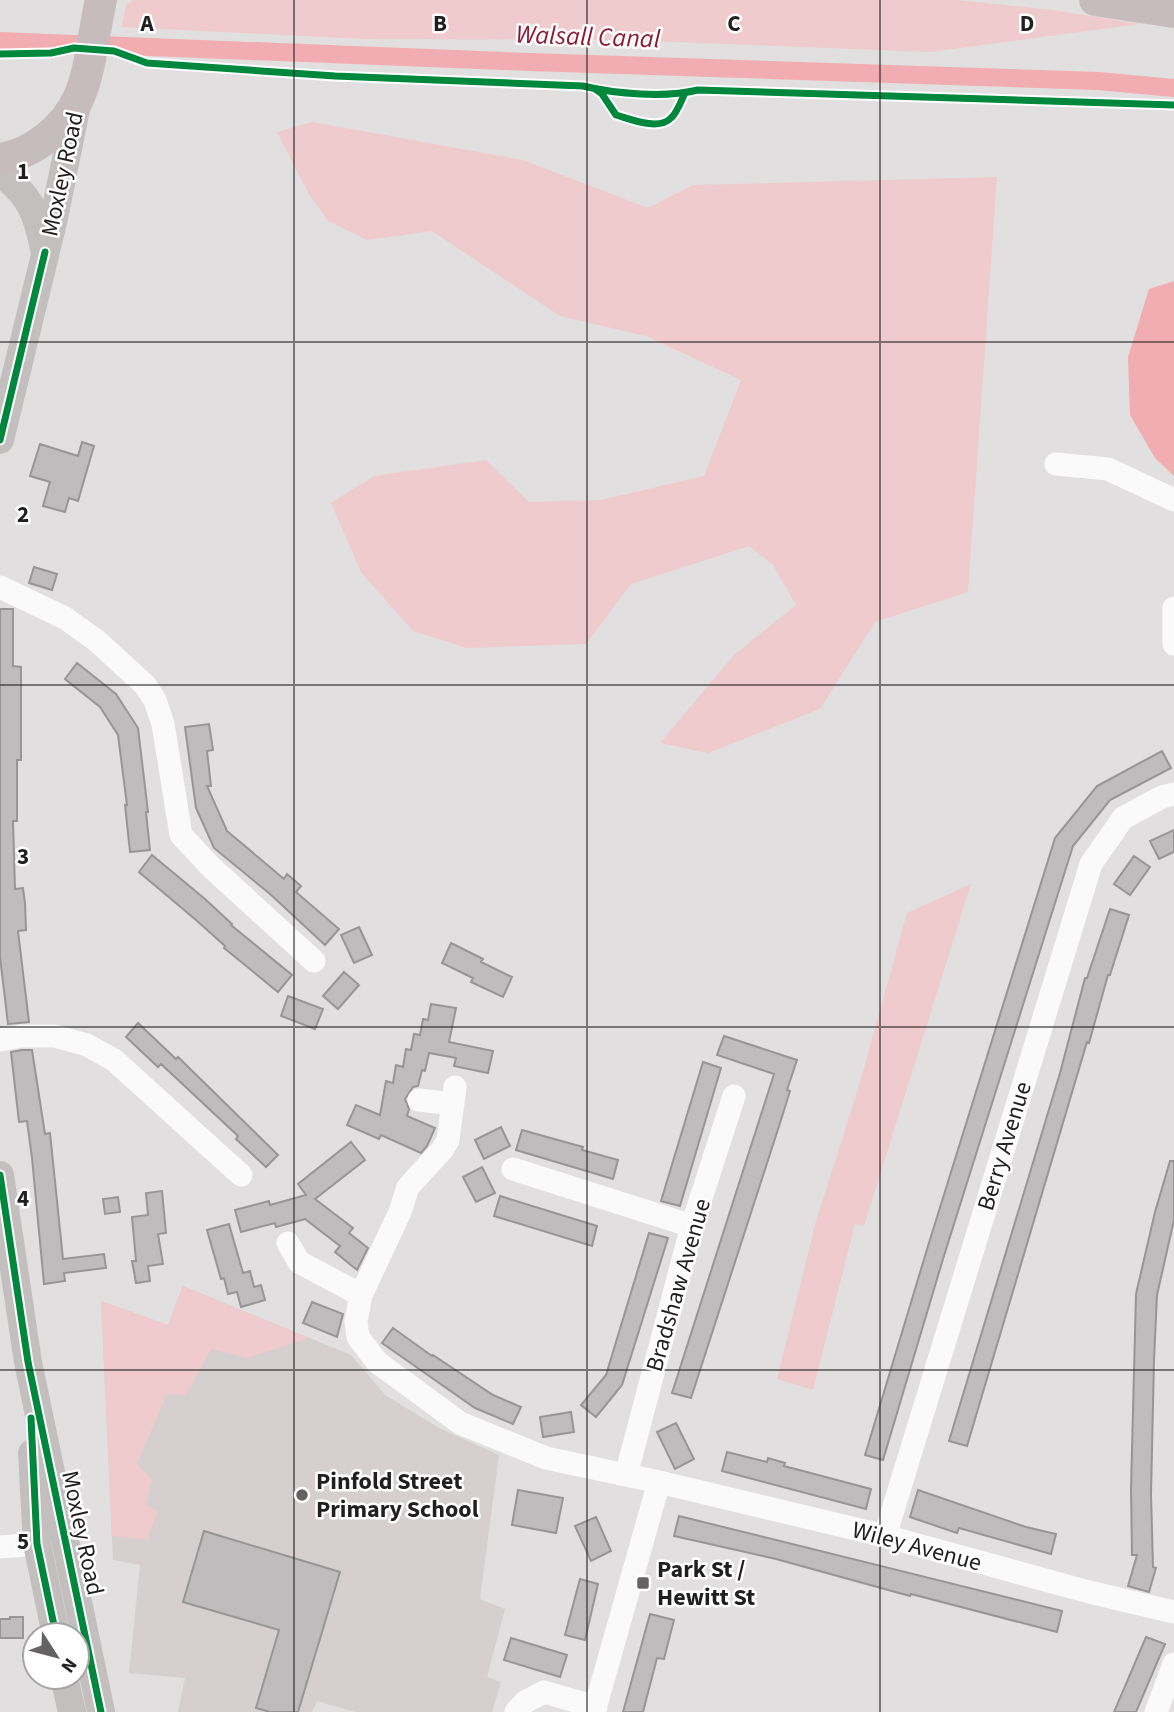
<svg xmlns="http://www.w3.org/2000/svg" width="1174" height="1712" viewBox="0 0 1174 1712" font-family="'Source Sans 3',sans-serif">
  <style>
    .built { fill: #d6cfd0 }
    .green { fill: #efcbcd }
    .water { fill: #f2adb2 }
    .lines { fill: none; stroke-linecap: round; stroke-linejoin: round }
    .canal { stroke: #f2adb2; stroke-width: 18 }
    .building { fill: #bebcbc; stroke: #979595; stroke-width: 2 }
    .minor { stroke: #fafafa; stroke-width: 23 }
    .major { stroke: #c4bfbf; stroke-width: 28 }
    .highway { stroke: #c6bcbd; stroke-width: 32 }
    .cycleway-casing { stroke: #fff; stroke-width: 11 }
    .cycleway { stroke: #00873e; stroke-width: 7 }
    .grid { fill: none; stroke: #201f1f; stroke-width: 2; stroke-opacity: 0.55 }
    .poi-dot { fill: #646262; stroke: #fff; stroke-width: 2.5 }
    .labels { text-anchor: middle; stroke-width: 5; stroke-linejoin: round; paint-order: stroke }
    .street-label { font-size: 24px; fill: #201f1f; stroke: #fff }
    .poi-label { font-size: 24px; font-weight: bold; fill: #201f1f; stroke: #fff; text-anchor: start }
    .water-label { font-size: 26px; font-style: italic; fill: #8d1932; stroke: #fff }
    .grid-label { font-size: 23px; text-anchor: middle; font-weight: bold; fill: #201f1f; stroke: #fff; stroke-width: 5; stroke-linejoin: round; paint-order: stroke }
  </style>
  <rect width="100%" height="100%" fill="#e1dfdf"/>
  <path class="built" d="M183 1286 351 1355 385 1395 439 1428 499 1455 480 1599 505 1609 487 1677 501 1682 492 1712H355L317 1701 312 1712H178L185 1678 129 1673 140 1565 113 1560 101 1301 168 1325Z"/>
  <path class="green" d="M133 0H957L1053 10 1140 24 930 52 624 40 364 39 122 27 126 5Z
    M312 122 523 160 648 208 693 185 997 177 968 592 875 622 820 709 708 753 660 743 734 655 796 605 773 565 749 546 631 584 586 644 467 648 413 631 361 572 331 503 374 476 486 460 529 502 601 500 704 476 741 380 646 336 560 316 432 231 367 240 328 221 309 194 277 132Z
    M971 884 864 1226 855 1224 813 1390 777 1379 816 1221 859 1086 907 913Z
    M183 1286 309 1338 247 1358 211 1349 186 1395 167 1394 137 1464 152 1479 146 1504 157 1511 148 1540 112 1536 101 1301 168 1325Z"/>
  <path class="water" d="M1174 281V476L1155 458 1130 415 1128 357 1149 289Z"/>
  <g class="lines">
    <path class="canal" d="M0 41 504 61 1098 81 1174 88"/>
  </g>
  <path class="building" d="M82 442 94 446 78 501 69 498 65 512 43 506 50 482 30 476 40 444 78 456Z
    M34 567 57 574 52 590 29 583Z
    M0 609H13V666L21 667V760H17V821H13L15 889 23 888 25 903 26 930 18 931 29 1022 8 1024 0 957Z
    M77 663 116 694 138 728 148 812H146L150 850 130 852 125 805H127L118 735 100 707 65 679Z
    M209 724 213 750 207 751 211 786H207L227 831 284 879 287 874 301 886 296 892 339 929 325 945 270 894 214 848 196 808 185 727Z
    M1162 751 1171 768 1110 800 1073 846 943 1259 883 1460 865 1455 928 1246 1055 838 1097 786Z
    M1174 830V852L1159 859 1150 841Z
    M152 855 205 899 232 924 231 925 292 975 278 992 224 948 225 946 196 920 139 872Z
    M1134 856 1150 867 1130 895 1114 884Z
    M1110 909 1129 915 1110 975H1108L1089 1043 1087 1042 967 1446 949 1441 1060 1073 1085 978H1087Z
    M359 927 372 955 354 963 341 935Z
    M451 943 483 959 481 962 512 977 503 997 471 982 473 978 442 963Z
    M344 972 359 985 338 1009 323 996Z
    M288 996 323 1009 315 1029 281 1016Z
    M431 1004 456 1008 449 1042 493 1051 488 1073 454 1066 456 1058 429 1053 425 1071 422 1070 418 1086 413 1087 405 1099 409 1109 407 1116 435 1128 427 1146 421 1153 381 1135 379 1139 347 1125 356 1105 380 1115 386 1081 393 1083 396 1065 403 1067 406 1049 411 1050 414 1034 420 1035 423 1019 428 1020Z
    M138 1023 176 1059 178 1057 278 1155 266 1167 236 1139 238 1136 161 1064 158 1067 126 1037Z
    M724 1036 797 1060 787 1090 790 1091 781 1120 691 1398 672 1393 774 1074 717 1055Z
    M22 1050H32L45 1134 50 1133 63 1259 104 1254 106 1268 64 1273 65 1281 44 1284 32 1158 27 1121 19 1122 11 1052Z
    M703 1062 721 1068 680 1206 661 1201Z
    M501 1127 510 1146 484 1159 475 1140Z
    M522 1130 583 1147 582 1150 618 1160 613 1179 516 1150Z
    M351 1142 365 1160 315 1199 353 1228 349 1233 368 1248 357 1270 335 1252 340 1246 305 1219 276 1227 275 1223 241 1232 235 1210 269 1201 270 1205 306 1195 298 1184Z
    M1170 1161H1174V1220L1157 1295 1154 1360 1151 1494 1153 1567 1156 1568 1149 1592 1128 1586 1137 1555H1132L1131 1489 1136 1294 1155 1212Z
    M482 1167 495 1193 476 1202 463 1177Z
    M162 1191 166 1233 158 1234 163 1264 148 1266 150 1281 136 1283 132 1261H136L132 1217 148 1215 146 1193Z
    M500 1196 597 1226 592 1246 494 1216Z
    M118 1197 120 1212 105 1214 103 1199Z
    M229 1224 243 1273 250 1271 254 1287 261 1285 265 1300 241 1307 237 1292 228 1294 224 1278 221 1279 207 1230Z
    M649 1233 668 1238 622 1385 596 1417 581 1405 606 1375Z
    M312 1302 343 1314 337 1337 303 1323Z
    M393 1328 432 1356 433 1355 493 1395 521 1407 513 1424 475 1408 382 1343Z
    M571 1412 574 1432 543 1437 540 1417Z
    M676 1423 694 1459 675 1469 657 1432Z
    M727 1452 767 1462 768 1458 785 1463 784 1466 871 1489 866 1509 722 1471Z
    M518 1490 563 1498 556 1533 512 1525Z
    M918 1490 1026 1527 1056 1534 1051 1554 959 1528 957 1533 910 1517Z
    M679 1516 1062 1611 1057 1632 911 1594 910 1596 776 1559 674 1536Z
    M596 1517 611 1551 591 1561 575 1526Z
    M204 1531 340 1572 298 1712H270L256 1708 279 1630 183 1602Z
    M580 1579 598 1584 585 1640 565 1635Z
    M650 1614 674 1620 664 1659 657 1658 643 1712H623Z
    M10 1617H23V1638H0V1619H10Z
    M1146 1637 1165 1644 1136 1712H1114Z
    M511 1638 567 1655 560 1677 504 1660Z"/>
  <g class="lines">
    <path class="minor" d="M1056 464 1108 469 1174 500
      M0 587 65 618 97 641 145 685 155 700 163 724 181 835 211 867 314 961
      M1174 608V644
      M0 1040 21 1036H55L87 1045 114 1060 241 1175
      M455 1087 448 1140 442 1150 408 1187 400 1212 361 1295 356 1321 358 1337 377 1362 460 1423 546 1458 659 1482 885 1536 1089 1592 1174 1612
      M419 1100 453 1104
      M513 1169 692 1226
      M288 1243 299 1262 361 1295
      M626 1475 692 1226 734 1096
      M885 1536 1091 864 1123 818 1162 797 1174 794
      M0 1547 37 1544
      M516 1712 525 1702 544 1692 596 1707
      M594 1712 659 1482
      M1156 1712 1174 1664"/>
    <path class="major" d="M0 173C30 195 37 213 44 249
      M0 440 54 218 78 99
      M0 1175 28 1362 101 1712
      M32 1453 37 1544 56 1635
      M64 1677 72 1712"/>
    <path class="highway" d="M1095 0 1174 12
      M0 159C33 154 65 128 79 97 91 70 94 29 101 0"/>
    <g class="cycleway-casing">
      <path id="cycleway" d="M0 54 51 53 74 48 114 51 147 63 335 76 583 86C616 94 665 98 698 90L1174 105
        M595 89 602 94 616 115C630 119 659 131 671 118 677 113 681 101 685 93
        M0 440 45 252
        M0 1175 28 1362 101 1712
        M31 1418 37 1544 56 1635"/>
    </g>
    <use href="#cycleway" class="cycleway"/>
  </g>
  <path class="grid" d="M294 0V1712M587 0V1712M880 0V1712M0 342H1174M0 685H1174M0 1027H1174M0 1370H1174"/>
  <g class="poi-dot">
    <circle cx="302" cy="1495" r="7"/>
    <rect x="636" y="1576" width="14" height="14" rx="3.5"/>
  </g>
  <g class="labels">
    <g class="street-label">
      <text transform="translate(62 174) rotate(-78)" y="8">Moxley Road</text>
      <text transform="translate(1004 1146) rotate(-73)" y="8">Berry Avenue</text>
      <text transform="translate(678 1285) rotate(-74)" y="8">Bradshaw Avenue</text>
      <text transform="translate(83 1533) rotate(78)" y="8">Moxley Road</text>
      <text transform="translate(917 1546) rotate(15)" y="8">Wiley Avenue</text>
    </g>
    <g class="poi-label">
      <text x="316" y="1489">Pinfold Street<tspan x="316" dy="28">Primary School</tspan></text>
      <text x="657" y="1577">Park St /<tspan x="657" dy="28">Hewitt St</tspan></text>
    </g>
    <g class="water-label">
      <text transform="translate(588 36) rotate(2)" y="9">Walsall Canal</text>
    </g>
  </g>
  <g class="grid-label">
    <text x="147" y="31">A</text>
    <text x="440" y="31">B</text>
    <text x="734" y="31">C</text>
    <text x="1027" y="31">D</text>
    <text x="23" y="179">1</text>
    <text x="23" y="522">2</text>
    <text x="23" y="864">3</text>
    <text x="23" y="1206">4</text>
    <text x="23" y="1549">5</text>
  </g>
  <g transform="translate(56 1656) rotate(126)"><circle r="33" fill="#ffffff" stroke="#a6a5a5" stroke-width="2"/>
  <path d="M0-5L12 26L0 18L-12 26Z" fill="#646262"/>
  <text y="-10" font-size="19" font-weight="bold" text-anchor="middle" fill="#201f1f">N</text>
  </g>
</svg>
